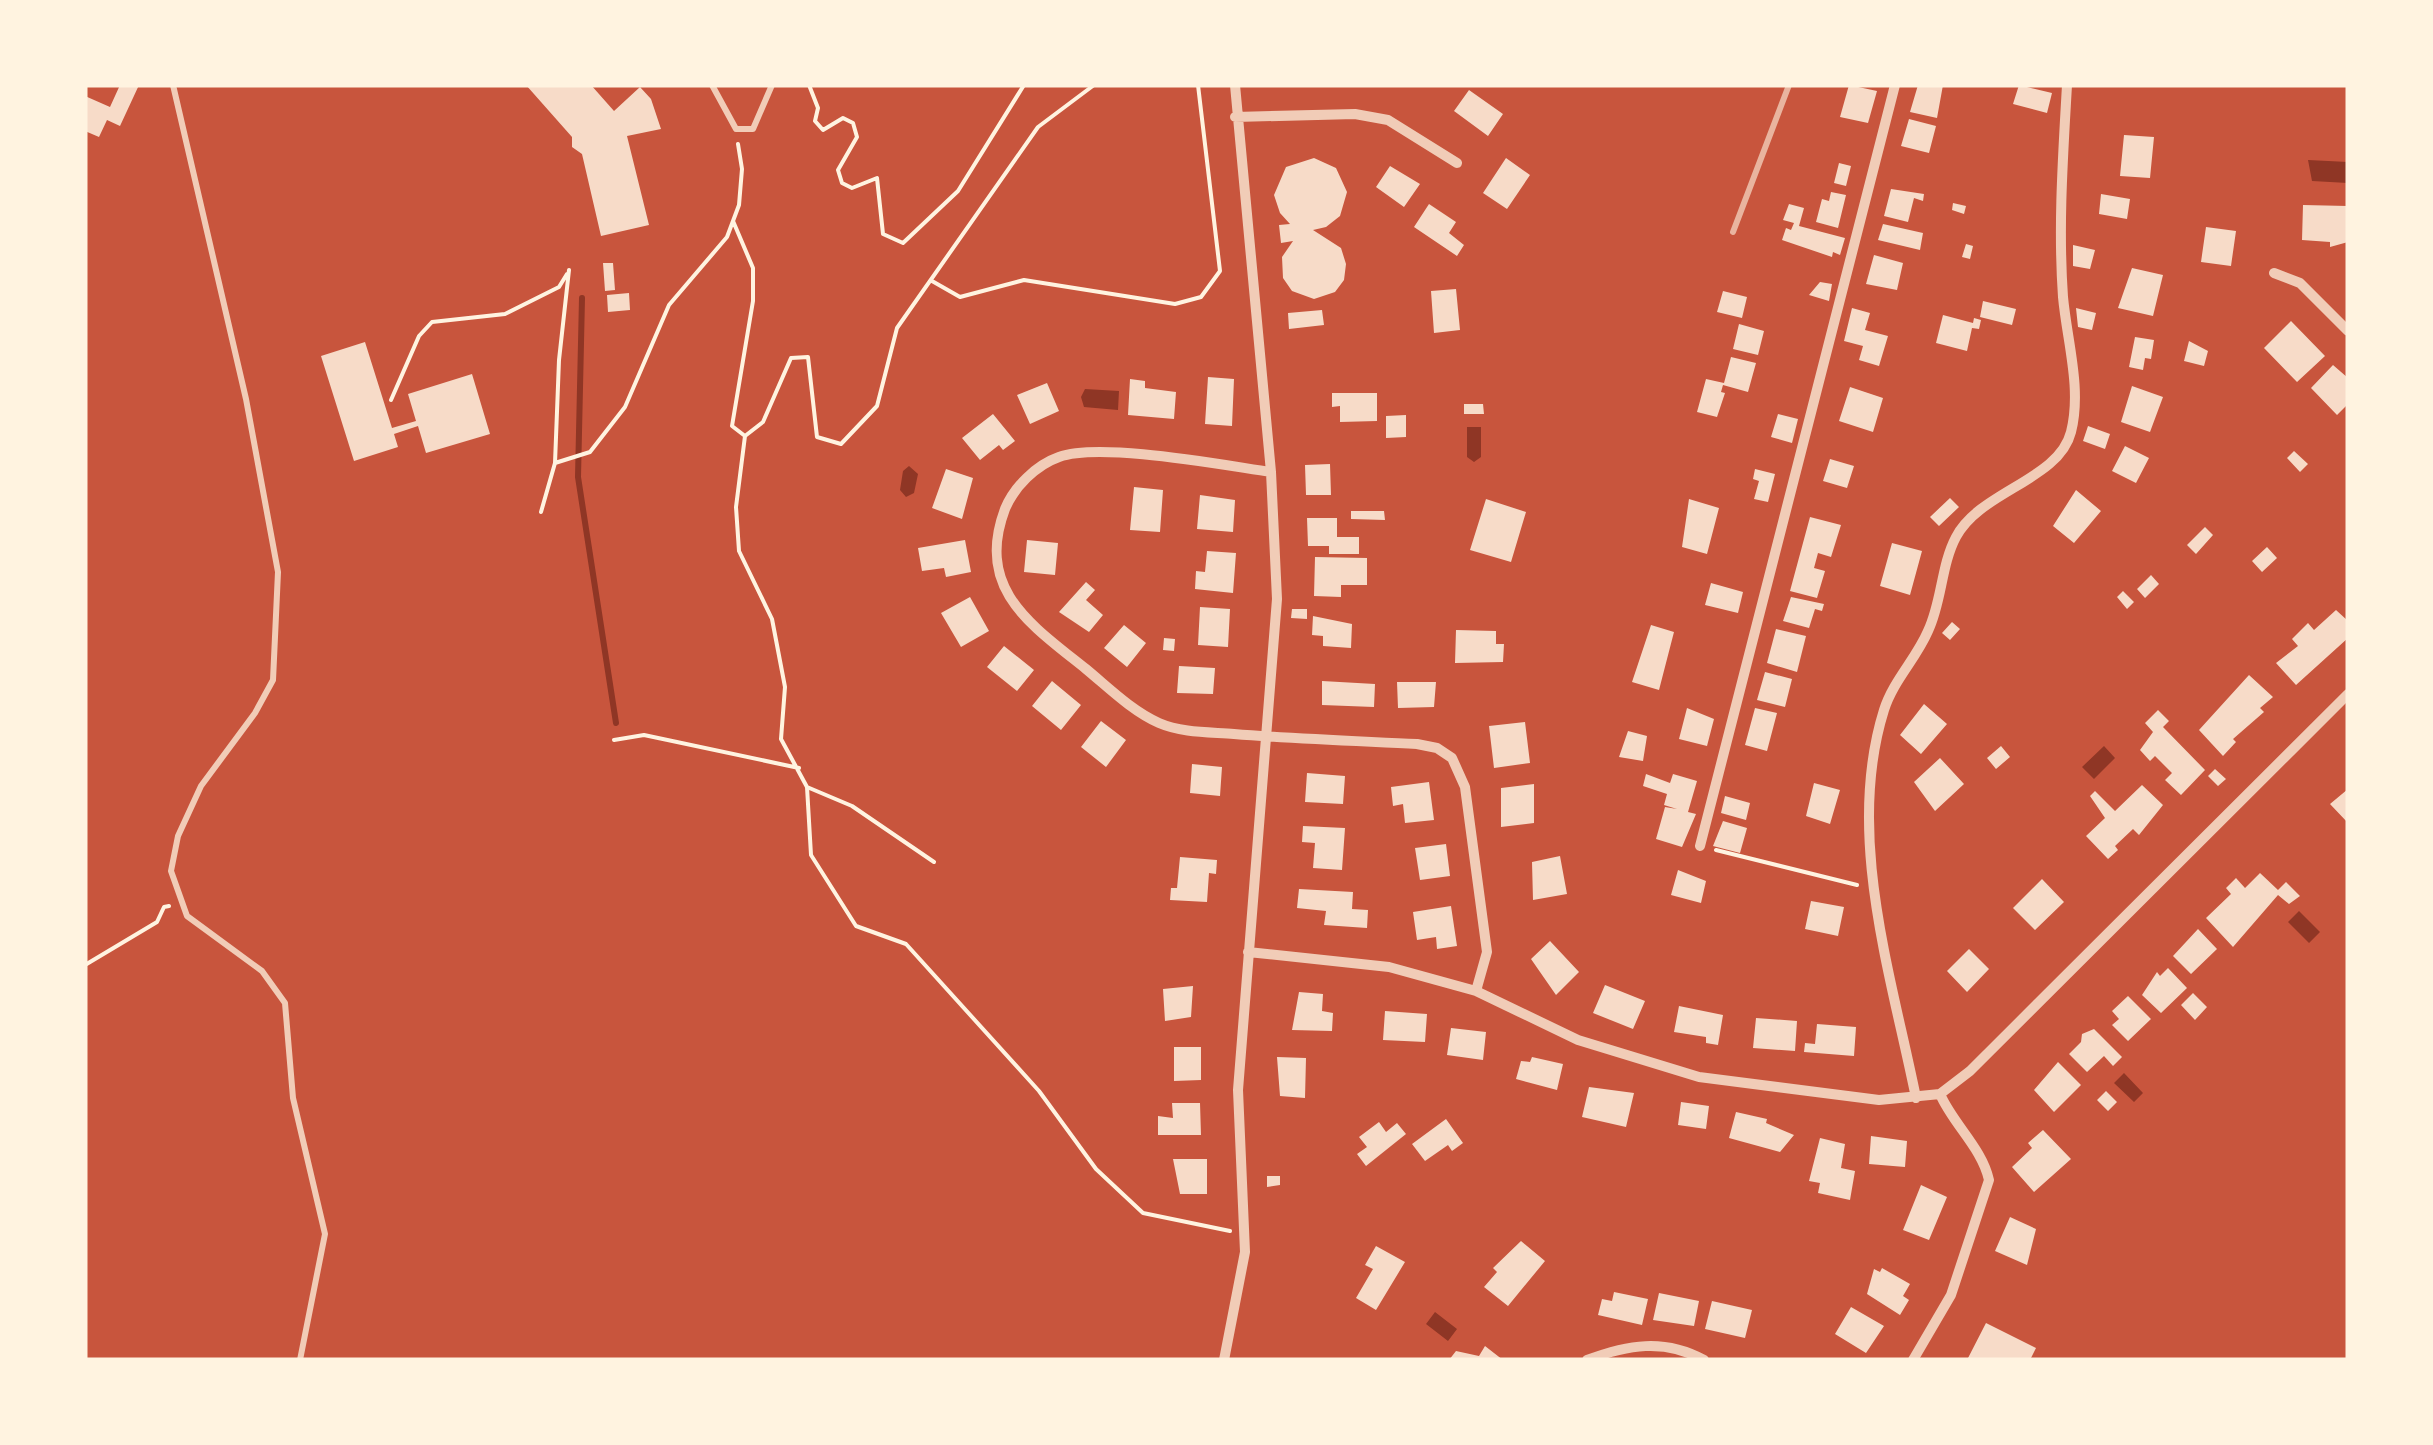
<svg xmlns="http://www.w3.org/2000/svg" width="2433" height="1445" viewBox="0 0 2433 1445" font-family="'Archivo Narrow',sans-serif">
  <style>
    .water { fill: #8f3625 }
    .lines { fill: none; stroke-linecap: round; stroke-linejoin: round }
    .stream { stroke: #8f3625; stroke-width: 6 }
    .building { fill: #f7dbc8 }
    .path { stroke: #fff3e0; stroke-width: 4 }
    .service { stroke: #f1ccb7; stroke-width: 6 }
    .minor { stroke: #f1ccb7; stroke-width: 10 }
    .rail { stroke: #e9b49f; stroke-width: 6 }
  </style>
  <rect width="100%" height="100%" fill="#c8553d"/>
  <path class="water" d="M2308 160 2348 162V183L2312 181Z
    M1085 389 1119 391 1118 410 1084 407 1081 397Z
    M1467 427H1481V457L1474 462 1467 457Z
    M909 466 918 474 914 493 906 497 900 490 903 471Z
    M2104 746 2115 758 2094 779 2082 767Z
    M2299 911 2320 932 2309 943 2288 922Z
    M2124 1073 2143 1093 2134 1102 2114 1083Z
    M1435 1312 1457 1329 1448 1341 1426 1324Z"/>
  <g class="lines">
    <path class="stream" d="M582 298 578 477 616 723"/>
  </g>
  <path class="building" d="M120 85H139L120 126 107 120 99 137 85 131V96L110 107Z
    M526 85H591L614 111 640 87 651 99 661 129 627 136 649 225 601 236 582 154 572 147V137Z
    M1849 85 1877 91 1868 123 1840 117Z
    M1918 85H1943L1937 118 1910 112Z
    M2019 85 2052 93 2047 113 2013 104Z
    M1469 90 1503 114 1488 136 1454 111Z
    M1909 119 1936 126 1929 153 1901 146Z
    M2124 135 2154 137 2150 178 2120 176Z
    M1314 158 1336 168 1347 192 1340 216 1326 227 1313 230 1341 248 1346 264 1344 280 1335 292 1314 299 1292 291 1283 278 1282 257 1293 241 1281 243 1279 225 1290 224 1280 213 1274 195 1286 167Z
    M1506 158 1530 175 1507 209 1483 193Z
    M1839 163 1851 166 1846 186 1834 183Z
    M1390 166 1420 184 1404 207 1376 187Z
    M1891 189 1924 194 1923 201 1914 198 1908 222 1884 216Z
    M1831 192 1846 195 1838 228 1816 222 1822 199 1829 201Z
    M2101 194 2130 199 2127 219 2099 214Z
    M1953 203 1966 206 1964 214 1952 210Z
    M1429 204 1456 222 1449 233 1464 245 1457 256 1414 227Z
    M1789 204 1804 208 1799 226 1845 238 1840 255 1833 252 1832 257 1782 240 1786 228 1791 230 1794 223 1783 220Z
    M2303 205 2348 206V242L2330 247V242L2302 240Z
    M1883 224 1923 233 1920 250 1878 240Z
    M2206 227 2236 231 2231 266 2201 262Z
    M1966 244 1973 246 1970 259 1962 257Z
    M2073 245 2095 250 2090 269 2073 266Z
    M1874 255 1903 263 1897 290 1866 284Z
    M603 263H613L615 290 605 291Z
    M2132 268 2163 275 2153 316 2118 308Z
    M1820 282 1832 284 1829 301 1809 295Z
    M1456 289 1460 330 1434 333 1431 291Z
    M1723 291 1747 297 1742 318 1717 312Z
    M629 293 630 310 608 312 607 295Z
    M1983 301 2016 309 2012 325 1980 317Z
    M1852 308 1870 313 1865 330 1888 336 1879 366 1859 360 1863 346 1844 341Z
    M2076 308 2096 313 2092 330 2078 327Z
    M1322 310 1324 325 1289 329 1288 313Z
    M1943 315 1973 323 1974 318 1981 320 1979 329 1972 328 1967 351 1936 343Z
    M2291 321 2325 356 2297 382 2264 348Z
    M1739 324 1764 331 1758 355 1733 349Z
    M2135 337 2154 340 2151 359 2145 358 2143 370 2129 367Z
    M2189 341 2208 351 2204 366 2184 361Z
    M365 342 392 428 416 421 408 394 472 374 490 434 426 453 418 426 394 434 398 447 354 461 321 356Z
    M1731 357 1756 363 1748 392 1723 385 1721 392 1725 393 1717 417 1697 412 1706 379 1724 383Z
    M2333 365 2348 378V404L2337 415 2311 388Z
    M1208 377 1234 379 1232 426 1205 424Z
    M1130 379 1145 381V388L1176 392 1174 419 1128 415Z
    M1047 383 1059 411 1030 424 1017 395Z
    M2132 386 2163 397 2150 432 2121 422Z
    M1850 387 1883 398 1873 432 1839 421Z
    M1332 393H1377V421L1340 422V406L1332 407Z
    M1464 404H1483L1484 414H1464Z
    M993 414 1015 441 1003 450 999 445 980 460 962 438Z
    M1778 414 1798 419 1792 443 1771 437Z
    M1406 415V437L1386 438V416Z
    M2088 426 2110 434 2105 449 2083 441Z
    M2125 446 2149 458 2136 483 2112 471Z
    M2294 451 2308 464 2300 472 2287 458Z
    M1830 459 1854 466 1847 488 1823 481Z
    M1330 464 1331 495H1306L1305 465Z
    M946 469 973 478 962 519 932 508Z
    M1755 469 1775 474 1768 502 1754 499 1759 481 1753 479Z
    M1134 487 1163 490 1160 532 1130 530Z
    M2076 490 2101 511 2074 543 2053 526Z
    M1200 495 1235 500 1233 532 1197 529Z
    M1950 498 1959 507 1939 526 1930 517Z
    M1486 499 1526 512 1511 562 1470 550Z
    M1689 499 1719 508 1707 554 1682 547Z
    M1351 511H1384L1385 520 1351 519Z
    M1810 517 1841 525 1831 557 1818 553 1814 568 1825 571 1817 598 1790 591Z
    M1307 518H1337V537H1359V554H1329V546H1308Z
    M2205 527 2213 535 2196 554 2187 545Z
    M965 540 971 572 946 577 944 568 922 571 918 548Z
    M1027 540 1058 543 1055 575 1024 572Z
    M1892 543 1922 551 1910 595 1880 586Z
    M2267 547 2277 558 2262 572 2252 561Z
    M1207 551 1236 553 1233 593 1195 589 1196 571 1205 572Z
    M1315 557 1367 558V585H1341V597L1314 596Z
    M2151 575 2159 584 2145 598 2137 589Z
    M1086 582 1095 590 1086 600 1103 615 1089 632 1059 612Z
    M1711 583 1743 592 1738 613 1705 605Z
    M2123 591 2134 602 2127 609 2117 597Z
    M970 597 989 631 961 647 941 613Z
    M1791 597 1824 604 1822 611 1815 609 1809 628 1783 621Z
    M1200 607 1230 609 1228 647 1198 645Z
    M1292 609H1307V619L1291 618Z
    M2336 610 2348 621V638L2296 685 2276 663 2298 646 2292 639 2308 623 2314 630Z
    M1313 616 1352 624 1351 648 1323 646V636L1312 635Z
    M1952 622 1960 629 1950 640 1942 633Z
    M1124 625 1146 643 1127 667 1104 648Z
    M1651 625 1674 632 1659 690 1632 682Z
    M1776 629 1806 636 1797 672 1767 663Z
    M1456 630 1496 631V644H1504L1503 662 1455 663Z
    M1164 638 1175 639 1174 651 1163 650Z
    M1004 646 1034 670 1017 691 987 667Z
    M1179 666 1215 668 1213 694 1177 693Z
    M1765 672 1792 679 1785 707 1757 700Z
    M2249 675 2273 697 2260 708 2264 712 2233 739 2236 742 2223 756 2199 730Z
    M1052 681 1081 705 1061 730 1032 706Z
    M1322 681 1375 684 1374 707 1322 705Z
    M1397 682H1436L1434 707 1398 708Z
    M1924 704 1947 724 1921 754 1900 735Z
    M1687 708 1714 719 1707 746 1679 739Z
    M1755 708 1777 713 1767 751 1745 745Z
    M2158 710 2169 721 2163 727 2205 770 2181 795 2165 780 2172 773 2155 756 2150 761 2140 750 2153 732 2145 723Z
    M1101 721 1126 740 1106 767 1081 747Z
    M1525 722 1530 763 1494 768 1489 726Z
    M1628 731 1647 736 1643 761 1619 757Z
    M2001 746 2010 757 1996 769 1987 758Z
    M1940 758 1964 784 1935 811 1914 782Z
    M1192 764 1222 767 1220 796 1190 793Z
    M2215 769 2226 779 2218 786 2208 776Z
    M1307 773 1345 776 1343 804 1305 802Z
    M1646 774 1670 783 1673 774 1697 781 1688 812 1696 814 1682 847 1656 839 1665 807 1677 809 1664 805 1667 794 1643 786Z
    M1429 782 1434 820 1405 823 1403 804 1393 806 1391 787Z
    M1814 783 1840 790 1830 824 1806 816Z
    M1534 784V823L1501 827V788Z
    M2142 785 2163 805 2139 835 2133 829 2115 846 2118 850 2108 859 2086 836 2105 818 2090 796 2095 791 2115 811Z
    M2348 789V823L2330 804Z
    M1725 796 1750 803 1746 820 1721 813Z
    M1723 821 1747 828 1740 853 1713 846Z
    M1303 826 1345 828 1342 870 1313 868 1315 843 1302 842Z
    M1446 844 1450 876 1420 880 1415 848Z
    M1560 856 1567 894 1533 900 1532 862Z
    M1180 857 1217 860 1216 874 1209 873 1207 902 1170 900 1171 888H1177Z
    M1678 870 1706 881 1701 903 1671 895Z
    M2260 873 2278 890 2286 882 2300 896 2289 904 2278 895 2233 947 2206 918 2231 894 2226 888 2236 878 2245 888Z
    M2042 879 2064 902 2035 930 2013 908Z
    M1299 889 1353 892 1352 909 1368 910 1367 928 1324 925 1326 911 1297 908Z
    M1811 901 1844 907 1838 936 1805 929Z
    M1451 906 1457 946 1437 949 1436 937 1417 940 1413 912Z
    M2198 929 2217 949 2191 974 2173 956Z
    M1550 941 1579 972 1556 995 1531 959Z
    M1969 949 1989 969 1967 992 1947 971Z
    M2168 968 2187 988 2161 1013 2142 995 2157 972 2160 976Z
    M1605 985 1645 1001 1633 1029 1593 1013Z
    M1193 986 1191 1017 1165 1021 1163 989Z
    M1299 992 1323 994 1322 1011 1333 1013 1332 1031 1292 1030Z
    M2193 993 2207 1007 2195 1020 2181 1005Z
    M2128 996 2151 1019 2128 1041 2112 1025 2119 1019 2112 1011Z
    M1679 1006 1723 1015 1718 1045 1706 1043V1037L1674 1032Z
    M1385 1011 1427 1014 1425 1042 1383 1040Z
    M1756 1018 1797 1021 1795 1051 1753 1048Z
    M1817 1024 1856 1027 1854 1056 1804 1052 1805 1043 1815 1044Z
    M1451 1028 1486 1032 1483 1060 1447 1055Z
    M2094 1029 2122 1057 2113 1066 2104 1056 2087 1072 2069 1054 2081 1042 2082 1034Z
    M1174 1047H1201V1080L1174 1081Z
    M1277 1057 1306 1058 1305 1098 1280 1096Z
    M1532 1057 1563 1064 1557 1090 1516 1079 1521 1061 1530 1062Z
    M2058 1062 2081 1085 2054 1112 2034 1090Z
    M1589 1087 1634 1093 1626 1127 1582 1117Z
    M2106 1091 2117 1102 2108 1111 2097 1100Z
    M1681 1102 1709 1106 1706 1129 1678 1125Z
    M1172 1103H1200L1201 1135H1158V1116L1173 1118Z
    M1736 1112 1767 1119 1766 1123 1794 1135 1780 1152 1729 1138Z
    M1446 1119 1463 1143 1452 1151 1448 1145 1425 1161 1412 1144Z
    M1379 1122 1386 1132 1397 1123 1406 1134 1366 1166 1357 1154 1367 1147 1359 1137Z
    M2043 1130 2071 1159 2034 1192 2012 1167 2032 1148 2028 1143Z
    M1871 1136 1907 1141 1905 1167 1869 1164Z
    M1820 1138 1845 1144 1841 1168 1855 1171 1850 1200 1818 1193 1820 1183 1809 1181Z
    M1173 1159H1207V1194H1180Z
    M1267 1176H1280V1185L1267 1187Z
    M1921 1185 1947 1197 1929 1240 1903 1230Z
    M2010 1217 2036 1229 2027 1265 1995 1251Z
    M1521 1241 1545 1261 1508 1306 1484 1287 1497 1272 1493 1268Z
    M1376 1246 1405 1262 1376 1310 1356 1298 1373 1269 1365 1265Z
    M1882 1268 1910 1284 1903 1296 1909 1300 1900 1315 1867 1294 1874 1269 1880 1272Z
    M1614 1292 1648 1299 1642 1325 1598 1315 1602 1299 1612 1301Z
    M1659 1293 1699 1301 1694 1326 1653 1320Z
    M1712 1301 1752 1310 1745 1338 1705 1329Z
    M1851 1307 1884 1326 1866 1353 1835 1334Z
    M1986 1323 2036 1348 2030 1360H1967Z
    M1485 1346 1503 1360H1449L1456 1351 1479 1356Z"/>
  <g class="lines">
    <path class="path" d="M809 85 818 108 815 121 823 130 843 118 853 123 857 137 838 170 842 183 852 188 877 178 883 234 903 243 958 191 1024 85
      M733 221 753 268V301L732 426 745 436 763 422 791 358 808 357 817 437 841 444 877 406 897 328 1038 127 1094 85
      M932 281 960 297 1024 280 1175 304 1201 297 1220 271 1198 85
      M391 400 419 336 432 322 505 314 559 287 567 274
      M745 436 736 507 739 551 772 619 785 687 781 739 807 787 811 855 856 926 906 944 1039 1091 1096 1169 1143 1213 1230 1231
      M555 463 590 452 625 407 669 305 727 237 739 205 742 169 738 144
      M541 512 555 463 559 360 569 270
      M614 740 644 735 799 768
      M807 787 852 806 934 862
      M1716 850 1857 885
      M85 965 157 922 164 907 169 906"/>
    <path class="service" d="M173 85 246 399 278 572 273 680 255 713 201 786 178 836 171 871 187 916 262 971 285 1003 293 1098 325 1234 300 1360
      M712 85 736 129H753L772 85"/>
    <path class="minor" d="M1235 117 1355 114 1388 120 1457 163
      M2274 273 2300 283 2348 331
      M1271 472C1222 465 1100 442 1059 457 1036 465 1014 487 1005 509 975 589 1030 624 1086 669 1109 688 1132 711 1159 723 1182 733 1210 732 1234 734 1295 739 1356 741 1417 744L1437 748 1452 758 1465 787 1487 952 1476 991
      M1700 846 1895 85
      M1248 952 1389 967 1476 991 1578 1040 1699 1077 1879 1100 1940 1094 1970 1071 2348 694
      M1916 1098C1891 974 1845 834 1884 710 1893 681 1916 659 1928 631 1942 602 1941 565 1956 537 1980 491 2059 480 2071 432 2082 389 2067 341 2063 297 2058 226 2063 156 2067 85
      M1224 1360 1245 1252 1238 1090 1277 599 1271 472 1235 85
      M1587 1360C1627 1345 1664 1338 1704 1360
      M1913 1360 1951 1295 1989 1180C1982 1148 1953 1124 1940 1094"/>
    <path class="rail" d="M1733 232 1789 85"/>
  </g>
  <rect width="2433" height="1445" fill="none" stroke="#fff3e0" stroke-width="175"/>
</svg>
